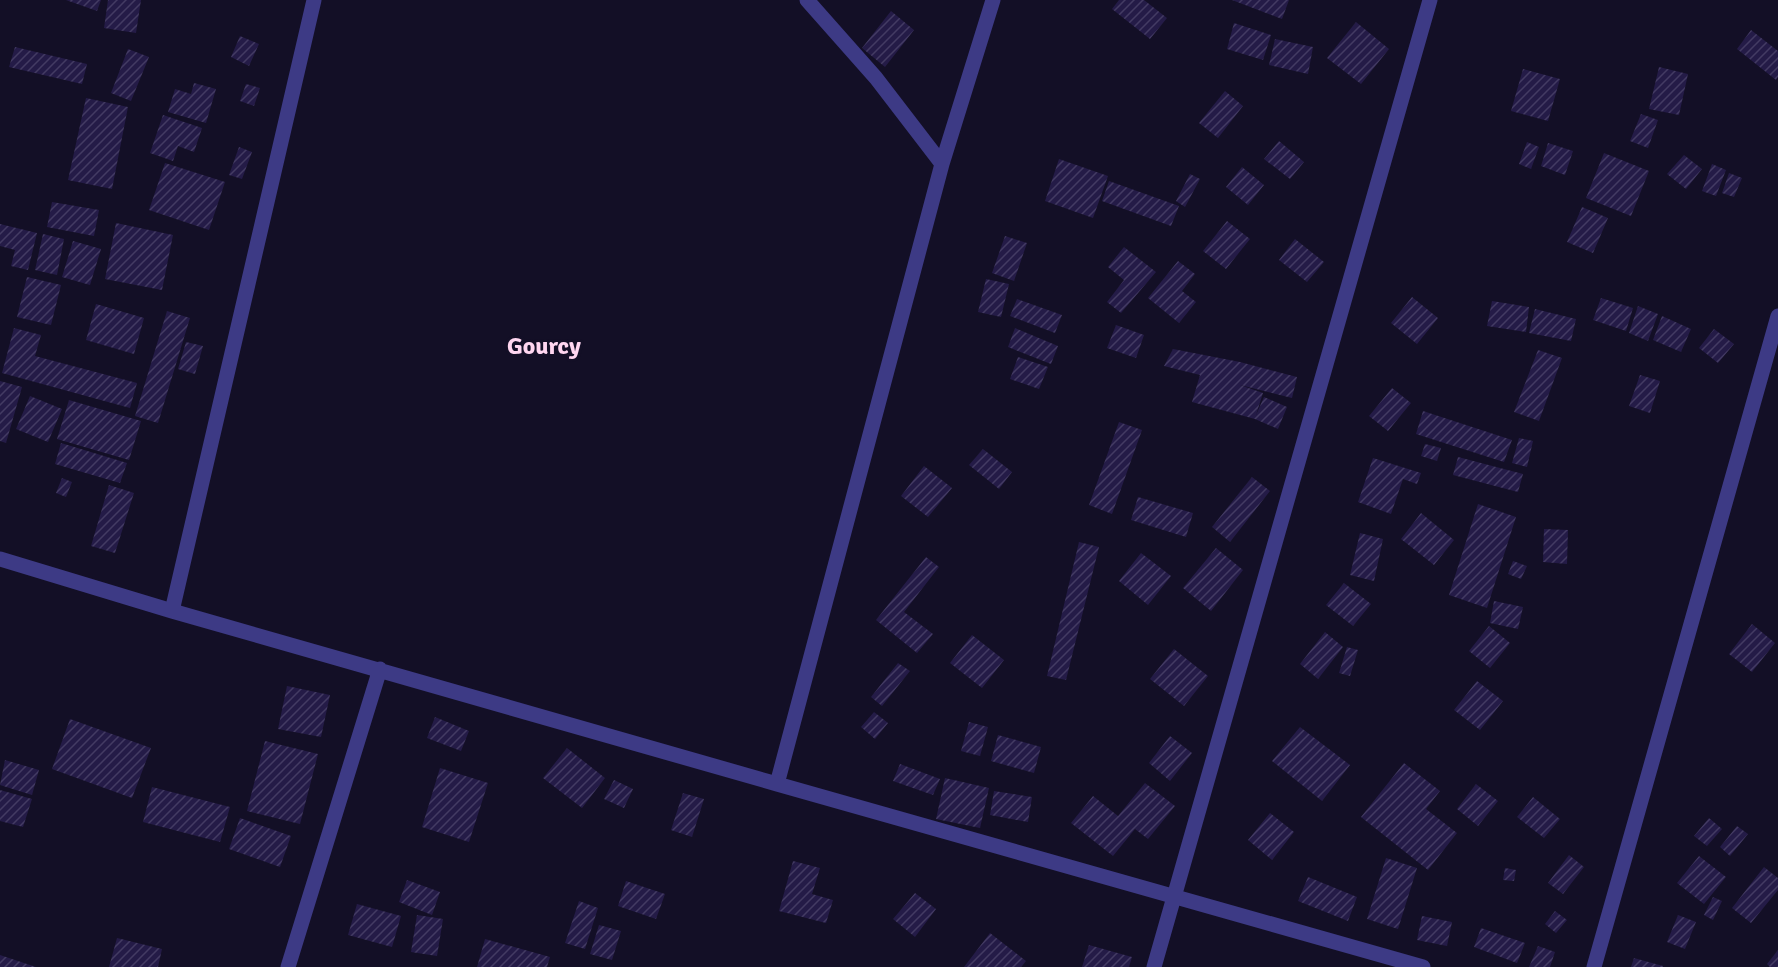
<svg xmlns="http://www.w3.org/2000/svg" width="1778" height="967" viewBox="0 0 1778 967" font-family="Signika,sans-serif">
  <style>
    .building { fill: url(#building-hatch) }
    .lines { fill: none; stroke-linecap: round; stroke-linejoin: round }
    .minor { stroke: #3d3a85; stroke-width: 15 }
    .labels { text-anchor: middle; stroke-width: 6; stroke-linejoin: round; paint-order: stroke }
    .district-label { font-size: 24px; font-weight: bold; fill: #ffd6f0; stroke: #130f26 }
  </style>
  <defs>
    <pattern id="building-hatch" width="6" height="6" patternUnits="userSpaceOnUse" patternTransform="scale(1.5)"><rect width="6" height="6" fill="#241b47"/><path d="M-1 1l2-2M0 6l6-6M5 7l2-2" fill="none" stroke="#433b63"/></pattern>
  </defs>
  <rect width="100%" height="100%" fill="#130f26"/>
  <path class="building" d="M66 0H101L97 11Z
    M108 0H141L136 33 104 28Z
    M1119 0H1144L1167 18 1150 39 1112 9Z
    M1232 0H1289L1282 19Z
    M891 11 914 30 885 67 862 48Z
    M1356 22 1389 49 1361 84 1327 58Z
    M1234 23 1271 35 1263 60 1227 49Z
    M1751 30 1778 51V77L1776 80 1737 49Z
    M240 36 259 44 249 66 231 57Z
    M1275 39 1313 47 1308 74 1269 65Z
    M15 47 87 64 82 84 9 67Z
    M128 49 149 57 131 101 111 93Z
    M1659 67 1688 74 1679 115 1649 109Z
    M1523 69 1560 79 1548 121 1511 111Z
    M194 83 216 89 206 123 168 112 175 89 191 94Z
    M246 84 260 88 254 106 240 101Z
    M1225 91 1243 106 1218 138 1199 123Z
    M86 98 128 107 112 189 68 180Z
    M1641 114 1658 120 1648 148 1630 141Z
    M163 115 202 128 194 152 178 146 173 161 150 153Z
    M1279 141 1304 162 1290 179 1264 159Z
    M1527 142 1539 147 1531 169 1519 164Z
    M1548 143 1573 151 1565 175 1541 166Z
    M239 147 252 152 242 179 229 175Z
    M1604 153 1649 171 1631 216 1586 198Z
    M1684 155 1702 169 1686 189 1667 174Z
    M1059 159 1108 176 1093 218 1045 201Z
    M165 163 225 182 209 230 149 210Z
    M1712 164 1726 170 1716 196 1702 191Z
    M1242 167 1264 185 1248 205 1226 187Z
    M1729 173 1742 178 1734 197 1722 193Z
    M1190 174 1200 179 1185 207 1176 201Z
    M1109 181 1179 206 1171 226 1102 201Z
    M52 202 99 210 94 236 47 227Z
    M1582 207 1608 218 1593 253 1567 242Z
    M1227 221 1250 239 1226 269 1203 251Z
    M116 223 173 235 162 290 105 279Z
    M0 224 37 233 28 270 11 266 15 250 0 246Z
    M43 234 64 239 57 275 35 270Z
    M1005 236 1027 243 1014 281 992 273Z
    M1295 239 1324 262 1307 282 1279 260Z
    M73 241 101 249 90 285 62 277Z
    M1124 247 1156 272 1121 313 1107 302 1124 280 1108 267Z
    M1178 261 1195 274 1182 291 1196 302 1179 323 1148 298Z
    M27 277 61 285 51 325 17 317Z
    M986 279 1009 284 1001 317 978 312Z
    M1412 297 1438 318 1417 344 1391 323Z
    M1601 298 1633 308 1626 331 1593 320Z
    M1017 299 1062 315 1055 333 1010 316Z
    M1492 301 1529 307 1526 332 1487 326Z
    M96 304 144 318 134 354 86 340Z
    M1638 306 1658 314 1648 341 1629 333Z
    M1535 309 1576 319 1571 341 1529 333Z
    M167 311 190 318 158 423 135 416Z
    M1662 316 1691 329 1681 352 1653 340Z
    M1116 325 1144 335 1136 358 1107 348Z
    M14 328 41 335 35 356 137 383 130 408 2 373Z
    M1015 328 1058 346 1051 364 1008 347Z
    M1714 329 1734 344 1718 363 1699 348Z
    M186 342 203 346 195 374 178 369Z
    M1173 349 1240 362 1297 377 1292 398 1240 385 1263 393 1256 415 1264 397 1287 407 1278 429 1255 419 1192 402 1200 375 1164 366Z
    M1538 350 1562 358 1539 421 1514 412Z
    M1018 357 1048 367 1039 389 1010 379Z
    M1640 375 1660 381 1650 413 1629 406Z
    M0 381 22 387 6 443 0 441Z
    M1392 388 1411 403 1388 431 1369 416Z
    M30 396 62 409 48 442 16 429Z
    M69 400 141 421 129 460 57 439Z
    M1423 411 1512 440 1504 462 1416 434Z
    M1119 422 1142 430 1112 514 1089 505Z
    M1519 438 1533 441 1527 467 1512 463Z
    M61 443 127 463 120 483 55 464Z
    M1425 444 1441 448 1437 461 1421 456Z
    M983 449 1012 472 999 489 969 465Z
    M1458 457 1523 474 1518 492 1453 475Z
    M1373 458 1421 473 1417 484 1403 479 1391 514 1358 502Z
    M924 466 952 488 928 517 901 496Z
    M1252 477 1270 491 1230 542 1212 527Z
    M62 478 72 482 66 497 56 493Z
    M109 485 134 493 115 553 91 546Z
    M1138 497 1193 513 1186 537 1131 520Z
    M1478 504 1516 517 1487 608 1449 595Z
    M1421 513 1454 540 1434 565 1401 539Z
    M1544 529 1568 530 1567 564 1543 562Z
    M1360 533 1383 539 1374 581 1350 575Z
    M1079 542 1099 547 1066 680 1047 676Z
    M1216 548 1243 570 1211 611 1183 588Z
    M1141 553 1171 576 1148 605 1119 581Z
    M926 557 939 567 904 612 933 634 917 653 876 620Z
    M1513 561 1527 566 1521 579 1508 574Z
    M1344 583 1371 604 1353 626 1326 605Z
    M1494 601 1523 607 1518 629 1490 623Z
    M1752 624 1775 643 1752 672 1729 654Z
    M1489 626 1510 643 1490 668 1469 651Z
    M1325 632 1343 647 1318 679 1300 664Z
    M972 635 1004 660 982 688 950 663Z
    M1347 647 1358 650 1350 676 1339 673Z
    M1174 649 1208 676 1184 706 1150 679Z
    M898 663 910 671 882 706 871 697Z
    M1477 681 1503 701 1480 730 1454 710Z
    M287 686 330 695 321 737 278 729Z
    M874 712 888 723 875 739 861 727Z
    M435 717 469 731 461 751 427 738Z
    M70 719 151 748 132 798 52 769Z
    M969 722 988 727 980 756 961 751Z
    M1300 727 1350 765 1322 801 1272 761Z
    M998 735 1041 747 1034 773 991 761Z
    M1170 736 1192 753 1170 781 1149 763Z
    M265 741 318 754 300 824 247 811Z
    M567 748 605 778 582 808 543 778Z
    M5 760 39 770 32 795 0 785Z
    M1404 763 1440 791 1426 809 1457 833 1428 870 1361 817Z
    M900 764 940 779 933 795 893 781Z
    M440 768 488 783 469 842 422 827Z
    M945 778 989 788 980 828 936 819Z
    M614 780 633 789 624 808 604 799Z
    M1145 783 1175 806 1148 839 1135 829 1113 856 1071 823 1093 796 1118 816Z
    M1476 784 1498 801 1478 826 1457 809Z
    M152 787 230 807 220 842 143 822Z
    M0 790 32 799 23 827 0 821Z
    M994 791 1032 797 1028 822 990 815Z
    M683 793 704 799 692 837 671 830Z
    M1533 797 1560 819 1544 838 1517 817Z
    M1270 813 1294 832 1272 860 1248 840Z
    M240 818 291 836 280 867 229 849Z
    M1709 818 1722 829 1707 846 1694 836Z
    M1737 826 1748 834 1730 856 1720 847Z
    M1569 855 1584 867 1563 894 1548 883Z
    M1699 856 1726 877 1704 904 1677 883Z
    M1386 858 1417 868 1398 929 1367 919Z
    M793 861 820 868 812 894 833 900 826 923 779 911Z
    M1764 867 1778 878V890L1751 923 1732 908Z
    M1505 868 1516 870 1514 881 1503 880Z
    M1308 877 1357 897 1348 921 1298 901Z
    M407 880 440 892 432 915 399 902Z
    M626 881 665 894 656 919 618 906Z
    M915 893 936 909 915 937 893 919Z
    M1713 897 1722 901 1713 920 1704 915Z
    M579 901 598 908 585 949 565 943Z
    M357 904 401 916 392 947 348 935Z
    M1555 911 1567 920 1556 933 1545 924Z
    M417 915 443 919 437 956 411 952Z
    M1678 915 1696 922 1685 949 1667 942Z
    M1422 916 1452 922 1447 946 1417 940Z
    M599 925 621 931 612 960 590 954Z
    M1481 928 1525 943 1517 963 1474 947Z
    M990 933 1026 961 1021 967H964Z
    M117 938 162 949 158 967H109Z
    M485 939 550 957 547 967H477Z
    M1089 945 1132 957 1129 967H1082Z
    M1538 946 1555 952 1550 967H1529Z
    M1778 950V967H1770L1767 964Z
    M0 955 36 967H0Z
    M1634 958 1663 966V967H1631Z"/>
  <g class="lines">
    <path class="minor" d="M807 0 876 78 942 164
      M0 559 172 611 777 784 1423 967
      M172 611 314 0
      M777 784 942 164 993 0
      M288 967 380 669
      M1154 967 1430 0
      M1594 967 1778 316"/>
  </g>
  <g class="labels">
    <g class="district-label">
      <text x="544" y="354">Gourcy</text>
    </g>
  </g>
</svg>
